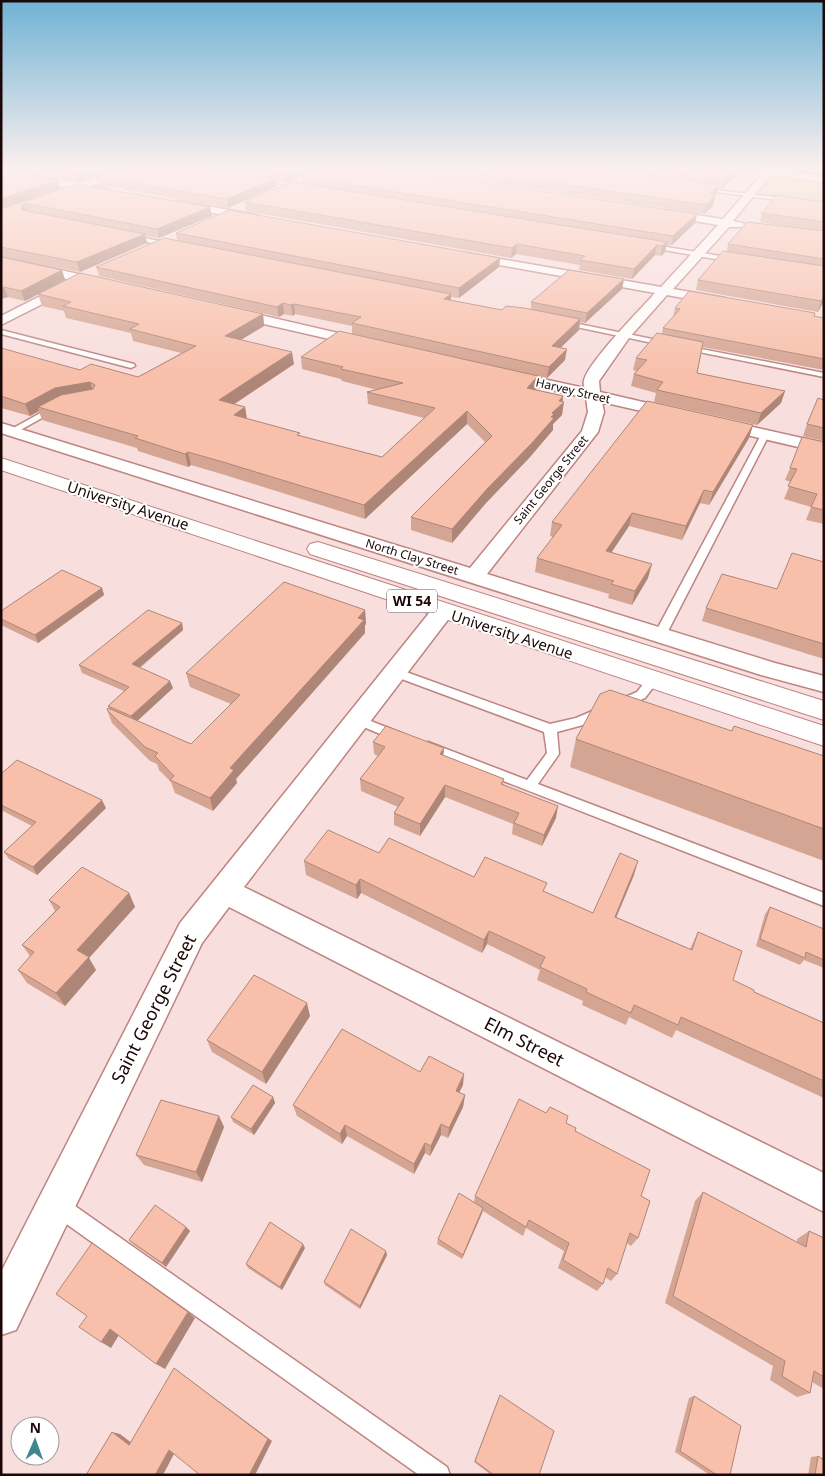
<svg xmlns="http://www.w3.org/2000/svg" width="825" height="1476" viewBox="0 0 825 1476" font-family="'Noto Sans',sans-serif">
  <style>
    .green { fill: #e7cd9e }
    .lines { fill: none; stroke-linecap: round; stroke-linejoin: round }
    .service-casing { stroke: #be8482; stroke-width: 3 }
    .minor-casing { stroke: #be8482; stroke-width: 3 }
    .secondary-casing { stroke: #be8482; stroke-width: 2 }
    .primary-casing { stroke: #be8482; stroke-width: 2 }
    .service { fill: #fff; fill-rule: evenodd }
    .minor { fill: #fff; fill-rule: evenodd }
    .secondary { fill: #fff; fill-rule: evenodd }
    .primary { fill: #fff; fill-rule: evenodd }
    .rail { stroke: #352020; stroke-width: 1; stroke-dasharray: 4.5 2; stroke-linecap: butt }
    .wall { fill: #d5a593 }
    .shaded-wall { fill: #ae8678 }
    .building { fill: #f8c0ab; stroke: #ae8678 }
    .labels { text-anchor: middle; stroke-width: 4; stroke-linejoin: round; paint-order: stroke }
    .far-street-label { font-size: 12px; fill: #1b0707; stroke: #fff }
    .shield { fill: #fff; stroke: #5f5151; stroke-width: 1 }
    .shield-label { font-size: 14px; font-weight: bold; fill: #1b0707 }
    .street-label { font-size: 15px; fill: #1b0707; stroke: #fff }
    .near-street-label { font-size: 18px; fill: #1b0707; stroke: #fff }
  </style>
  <rect width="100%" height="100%" fill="#f8dedc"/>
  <path class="green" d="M768 172 824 179V207L747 196Z"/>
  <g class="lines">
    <g class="service-casing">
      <path id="service" d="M257 182 298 188 300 189 298 190 259 184Z
        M699 188 824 203V206L701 190Z
        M130 235 169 243 172 245 169 247 128 238Z
        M649 244 732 258 735 260 732 262 647 247Z
        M564 321 667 342 671 344 667 346 562 324V322Z
        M1 330 134 364 135 366 131 368 1 334Z
        M686 346 824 373V377L684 349V347Z
        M53 406 60 408 15 433 8 431Z
        M762 433 769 435 666 635 664 638H656L654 635Z
        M395 668 550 724 576 718 637 692 648 678H656L658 681 645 698 583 725 557 732 559 754 538 784 824 893V906L424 750 422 747 424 744 428 742 527 780 547 753 544 732 391 675 389 672Z
        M358 716 401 733 403 736 401 739 397 741 354 723 352 720 354 717Z
        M58 1196 65 1199 447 1467 450 1475H419L51 1213 48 1206 51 1199Z"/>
    </g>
    <g class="minor-casing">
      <path id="minor" d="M732 168H776L775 170 824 176V182L771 175 733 221 743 223 744 225 743 227H729L673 289 725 298 726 301 725 304 720 305 667 295 629 338 599 381 600 392 682 411 684 414 682 417 676 419 602 402 604 412 598 432 487 574 775 663 824 676V692L761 675 1 433V423L470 568 582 431 588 412 586 398 501 378 499 375 501 372 506 371 585 388C584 388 583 381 584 381 587 363 641 309 655 293L466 259 460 256 466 253 661 287 718 225 663 216 658 213 663 210 723 219 762 174 736 171Z
        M1 170 105 188 110 191 105 194 1 176Z
        M178 201 257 215 262 218 257 221 174 206 173 204Z
        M1 257 106 280 112 284 106 288 1 264Z
        M70 281 76 285 74 288 1 325V316Z
        M230 308 364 339 371 343 364 347 225 315 223 312 225 309Z
        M718 419 824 443V453L712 427 710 424 712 421Z
        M442 605 450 607 453 612 450 617 244 887 824 1173V1212L229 907 202 943 16 1330 1 1335V1272L180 923 434 607Z"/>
    </g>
    <g class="secondary-casing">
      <path id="secondary" d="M125 168H140L1 218V211Z"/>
    </g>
    <g class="primary-casing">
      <path id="primary" d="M1 458 824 726V746L1 470Z
        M318 542 824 701V720L310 554 307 549 310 544Z"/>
    </g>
    <use href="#service" class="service"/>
    <use href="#minor" class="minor"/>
    <use href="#secondary" class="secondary"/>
    <use href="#primary" class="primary"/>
    <path class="rail" d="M773 168 824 175"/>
  </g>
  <path class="wall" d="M2 168H119L79 182Z
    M120 168H320L286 183 275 181 276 187 228 208 98 185 96 177Z
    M393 168H739L738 173 723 188 719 187 717 193 715 196 713 206 704 214Z
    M302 177 697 214 695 223 672 245H666L665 252 661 256 655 255 632 279 579 270 580 265 516 254 511 258 246 211 245 202 302 183Z
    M77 184 210 207 212 216 159 238 145 236 147 243 80 272 1 256V209Z
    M824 202V301L818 312 696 290 698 280 727 251 728 244 803 229 760 222 762 213Z
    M176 233 500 258 499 267 459 298 451 297V300L502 310 531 309V302L624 279 622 289 585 323 580 322 579 330 560 348 565 360 547 378 538 376 537 389 536 390 563 396 562 415 553 424V430L530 457 486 503 452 543 411 530V517L485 442 467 424 365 519 225 475 191 465 188 467 138 451 137 448 42 420 39 411 30 416 1 408V348L80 370 138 377 181 353 133 341 131 333 66 318 64 311 42 306 38 294 263 314 264 326 241 340 294 364 234 404 245 407 247 419 300 436 382 457 424 418 368 404 367 392 377 390 342 381 341 379 302 369 301 357 352 334V326L295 314 293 316 284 314 279 317 99 276 96 267 177 240Z
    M1 257 62 270 65 280 25 301 8 297 1 299Z
    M675 308 815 313 814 317 824 318V370L703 347 697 373 785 391 781 403 757 425 654 402 656 393 631 386 634 374 637 371 633 370 636 358 662 334 663 328 673 317Z
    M824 400V441L803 436 807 424Z
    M753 425 749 438 709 505 700 503 682 540 629 526 611 553 648 578 632 605 608 598 609 594 535 572 537 558 553 537 550 536 552 522Z
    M824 442V524L806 520 811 507 784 499 791 482 785 480 790 468Z
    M824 562V659L702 621 706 608 777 589Z
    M102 588 104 595 38 643 1 625V611Z
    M365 610 366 624 365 625V633L236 779 237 783 213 811 175 793 171 782 159 770 157 764 150 761 112 723 107 710 109 708 108 706 124 691 82 673 79 665 182 623 183 630 140 668 173 688 137 721 191 744 231 704 190 687 186 673Z
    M732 731 824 756V861L570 767 576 739Z
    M373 742 443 755 504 779 503 784 556 818 542 846 512 834 513 824 445 797 420 836 394 825V813L398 807 361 791 360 779 378 756 374 754Z
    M1 774 106 808 37 875 9 859 4 852 32 826 1 810Z
    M379 853 474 877 545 892 593 913 634 875 616 917 690 949 698 932 733 980 754 992 824 1023V1098L676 1030 672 1038 629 1017 626 1025 582 1005 583 1001 537 980 540 970 487 944 482 953 361 893 357 899 306 875 304 861Z
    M129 893 135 907 89 958 96 970 65 1006 27 983 18 970 30 956 22 945 55 911 49 900Z
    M770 907 824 929V968L804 960 800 965 756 946 765 914Z
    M310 1016 266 1084 212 1052 207 1040Z
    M420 1072 463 1085 459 1093 465 1095 463 1107 448 1138 441 1135 430 1156 425 1153 414 1174 347 1136 342 1144 297 1116 293 1105Z
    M273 1097 275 1103 254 1135 233 1122 231 1117Z
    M546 1113 566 1123 641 1196 638 1238 631 1246 627 1243 617 1274 611 1281 605 1277 603 1284 597 1291 558 1268 564 1251 526 1228 523 1236 483 1211 462 1259 437 1244 438 1239 474 1202 475 1196Z
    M224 1127 202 1182 144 1165 136 1155Z
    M703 1192 797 1242V1239L809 1231 824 1238V1389L812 1382 810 1393 797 1397 770 1380 773 1366 665 1303 695 1201Z
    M186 1227 190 1231 166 1267 133 1244 129 1240Z
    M305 1248 282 1290 248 1268 246 1264Z
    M387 1255 360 1309 325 1285 324 1282Z
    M500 1395 539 1475H491L474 1462Z
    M694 1396 730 1475H710L675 1452 689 1398Z
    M818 1456 824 1475H808L811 1457Z"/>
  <path class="shaded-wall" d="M93 168H119L79 182 77 174Z
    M300 168H320L286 183 285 175Z
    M736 168H739L738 173 723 188 725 179Z
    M275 179 276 187 228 208 227 199Z
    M58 180 60 189 1 209V199Z
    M719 185 717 193 715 196 713 206 704 214 706 205 710 193Z
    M24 203 26 212 23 216 21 207Z
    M210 207 212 216 159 238 157 229Z
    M697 214 695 223 672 245 673 236Z
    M145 234 147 243 80 272 77 262Z
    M667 242 665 252 661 256 662 246Z
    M517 244 516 254 511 258 512 248Z
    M657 245 655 255 632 279 634 269Z
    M500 258 499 267 459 298V288Z
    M62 270 65 280 25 301 21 291Z
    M624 279 622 289 585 323 587 313Z
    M4 287 8 297 1 299V288Z
    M451 294V304L444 299Z
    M824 297V301L818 312 821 301Z
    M283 303 284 314 279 317 277 307Z
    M294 304 295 314 293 316 291 305Z
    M263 314 264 326 227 348 225 336Z
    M580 319 579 330 551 357 552 346Z
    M567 349 565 360 547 378 549 367Z
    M292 352 294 364 221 413 219 400Z
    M538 376 537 389 525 400 527 388Z
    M90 382 94 394 38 407 39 411 30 416 25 404 55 388Z
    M785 391 781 403 757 425 761 413Z
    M563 396 562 404 564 402 562 415 553 424V430L530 457 486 503 452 543V529L552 413 559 401Z
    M245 407 247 420 234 415Z
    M467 411V424L365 519 364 505Z
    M753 425 749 438 709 505 713 492Z
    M188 452 191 465 188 467 185 454Z
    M704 490 700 503 682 540 686 526Z
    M632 513 629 526 603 565 606 551Z
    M652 564 648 578 632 605 635 591Z
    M102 588 104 595 38 643 35 635Z
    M365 610 366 624 365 625V633L236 779 237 783 213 811 210 798 230 768Z
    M182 623 183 630 134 672 132 664Z
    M170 681 173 688 134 724 131 716Z
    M444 748 443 760 440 754Z
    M445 785V797L420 836V824Z
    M102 800 106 808 37 875 33 867Z
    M558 806 556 818 542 846 544 835Z
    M638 861 634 875 611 930 615 917Z
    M360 879 361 893 357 899 356 885Z
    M129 893 135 907 89 958 96 970 65 1006 56 993 77 950Z
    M489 931 487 944 482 953 484 940Z
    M307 1003 310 1016 266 1084 262 1072Z
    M464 1074 463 1085 454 1102 456 1091Z
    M465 1095 463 1107 448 1138 449 1128Z
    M273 1097 275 1103 254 1135 251 1129Z
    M219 1116 224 1127 202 1182 196 1172Z
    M441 1124V1135L430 1156 431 1146Z
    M345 1125 347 1136 342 1144 340 1134Z
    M425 1143V1153L414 1174V1164Z
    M483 1208 482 1213 462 1259 463 1255Z
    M186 1227 190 1231 166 1267 162 1263Z
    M303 1244 305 1248 282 1290 280 1287Z
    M386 1251 387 1255 360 1309V1306Z
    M188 1312 195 1318 165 1369 156 1364Z
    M110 1329 119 1335 111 1348 101 1342Z
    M174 1368 272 1441 255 1475H249Z
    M112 1432 120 1434 137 1447 129 1445Z
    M169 1450 175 1452 163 1475H155Z"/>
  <path class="building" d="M46 168H93L77 174Z
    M120 168H208L275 179 227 199 96 177Z
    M245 168H300L285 175Z
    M322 168H381L697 214 673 236 302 177Z
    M448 168H596L719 185 710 193 715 194 712 197H715L706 205Z
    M640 168H736L725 179Z
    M1 170 58 180 1 199Z
    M292 182 667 242 662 246 657 245 634 269 580 260 585 256 517 244 512 248 245 202Z
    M77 184 210 207 157 229 24 203 21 207 22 210 145 234 77 262 1 247V209Z
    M777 195 824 202V222L762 213Z
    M229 210 500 258 459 288 176 233Z
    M747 222 824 231V259L728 244Z
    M164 238 451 294 444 299 502 310 506 306 524 308 580 319 552 346 567 349 549 367 352 323 361 317 294 304 291 305 283 303 277 307 96 267Z
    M723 251 824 266V297L821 301 698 280Z
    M1 257 62 270 21 291 4 287 1 288Z
    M569 270 624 279 587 313 531 302Z
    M80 273 263 314 225 336 292 352 219 400 245 407 234 415 300 433 297 435 382 457 435 408 367 392 403 383 341 369 343 367 301 357 339 331 538 376 527 388 563 396 559 401 564 402 552 413 554 414 551 417 554 418 531 444 487 489 452 529 411 517 492 436 467 411 364 505 223 462 188 452 185 454 135 438 138 436 38 407 61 395 93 389 95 385 90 382 55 388 25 404 1 396V348L80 370 91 364 138 377 196 346 130 329 139 324 63 306 71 302 38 294Z
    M689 291 815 313 814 316 824 318V359L663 328 680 309 675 308Z
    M657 333 703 342 697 373 785 391 761 413 657 390 663 382 634 374 647 360 636 358Z
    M818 398 824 400V428L807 424Z
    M647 401 753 425 713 492 704 490 686 526 632 513 606 551 652 564 635 591 611 584 614 581 537 558 562 525 552 522Z
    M802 437 824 442V510L811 507 817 494 788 486 797 469 790 468Z
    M792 553 824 562V644L706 608 722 574 777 589Z
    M62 570 102 588 35 635 1 619V611Z
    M284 582 365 610 358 618 364 620 230 768 234 770 210 798 170 780 174 776 155 756 158 753 145 747 107 710 108 708 191 744 240 695 186 673Z
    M148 610 182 623 132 664 170 681 131 716 108 706 129 687 79 665Z
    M610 690 732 731 734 726 824 756V829L576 739 600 694Z
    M386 726 444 748 440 754 504 779 501 784 558 806 544 835 514 823 519 813 445 785 420 824 394 813 404 798 360 779 385 747 373 742Z
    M17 760 102 800 33 867 4 852 36 822 1 805V774Z
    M328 830 379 853 389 838 474 877 485 857 547 883 543 891 593 913 620 853 638 861 615 917 692 950 698 932 742 951 733 980 754 990V992L824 1023V1081L681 1017 678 1025 634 1005 631 1013 586 992 587 989 540 967 545 957 489 931 484 940 360 879 356 885 304 861Z
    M82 867 129 893 77 950 89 957 56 993 18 970 34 952 22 945 60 907 49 900Z
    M770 907 824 929V960L806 952 805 958 760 939Z
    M254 975 307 1003 262 1072 207 1040Z
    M342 1029 420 1072 429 1056 464 1074 456 1091 465 1095 449 1128 441 1124 431 1146 425 1143 414 1164 345 1125 340 1134 293 1105Z
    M253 1085 273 1097 251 1129 231 1117Z
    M519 1099 546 1113 550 1107 568 1116 566 1123 576 1128 575 1131 650 1170 641 1196 650 1201 638 1238 630 1233 617 1274 608 1268 603 1284 563 1260 569 1243 529 1220 526 1227 475 1196Z
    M161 1100 219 1116 196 1172 136 1155Z
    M703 1192 806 1247 809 1231 824 1238V1377L814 1371 810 1393 782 1376 785 1361 673 1296Z
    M459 1193 483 1208 463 1255 438 1239Z
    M155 1205 186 1227 162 1263 129 1240Z
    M270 1222 303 1244 280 1287 246 1264Z
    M351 1229 386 1251 360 1306 324 1282Z
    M92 1243 188 1312 156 1364 110 1329 101 1342 79 1327 87 1316 56 1294Z
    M174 1368 268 1439 249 1475H200L169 1450 155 1475H86L112 1432 129 1445Z
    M500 1395 554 1431 539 1475H494L475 1461Z
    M694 1396 741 1426 730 1475H717L680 1451Z
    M818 1456 824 1460V1475H815Z"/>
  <linearGradient id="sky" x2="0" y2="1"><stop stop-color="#6fb2d4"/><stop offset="0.45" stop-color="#fcf0ef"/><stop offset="1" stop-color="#fcf0ef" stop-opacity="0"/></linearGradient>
  <rect width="825" height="375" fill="url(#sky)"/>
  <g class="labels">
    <g class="far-street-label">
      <text transform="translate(573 391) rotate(13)" y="4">Harvey Street</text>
      <text transform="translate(551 480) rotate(-51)" y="4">Saint George Street</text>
      <text transform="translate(412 557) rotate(17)" y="4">North Clay Street</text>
    </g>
    <rect class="shield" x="387" y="589.5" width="50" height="23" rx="4"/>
    <g class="shield-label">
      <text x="412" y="606">WI 54</text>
    </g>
    <g class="street-label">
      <text transform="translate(128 506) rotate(18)" y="5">University Avenue</text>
      <text transform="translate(512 635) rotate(18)" y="5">University Avenue</text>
    </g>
    <g class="near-street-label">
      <text transform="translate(154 1009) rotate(-63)" y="6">Saint George Street</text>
      <text transform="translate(524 1042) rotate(27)" y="6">Elm Street</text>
    </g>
  </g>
  <rect width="825" height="1476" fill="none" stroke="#1b0707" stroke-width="5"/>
  <g transform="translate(35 1441) rotate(2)"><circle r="24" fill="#ffffff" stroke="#a49c9c"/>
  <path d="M0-4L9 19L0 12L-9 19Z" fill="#3f878c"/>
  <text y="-8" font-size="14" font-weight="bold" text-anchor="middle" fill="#1b0707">N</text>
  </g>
</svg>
